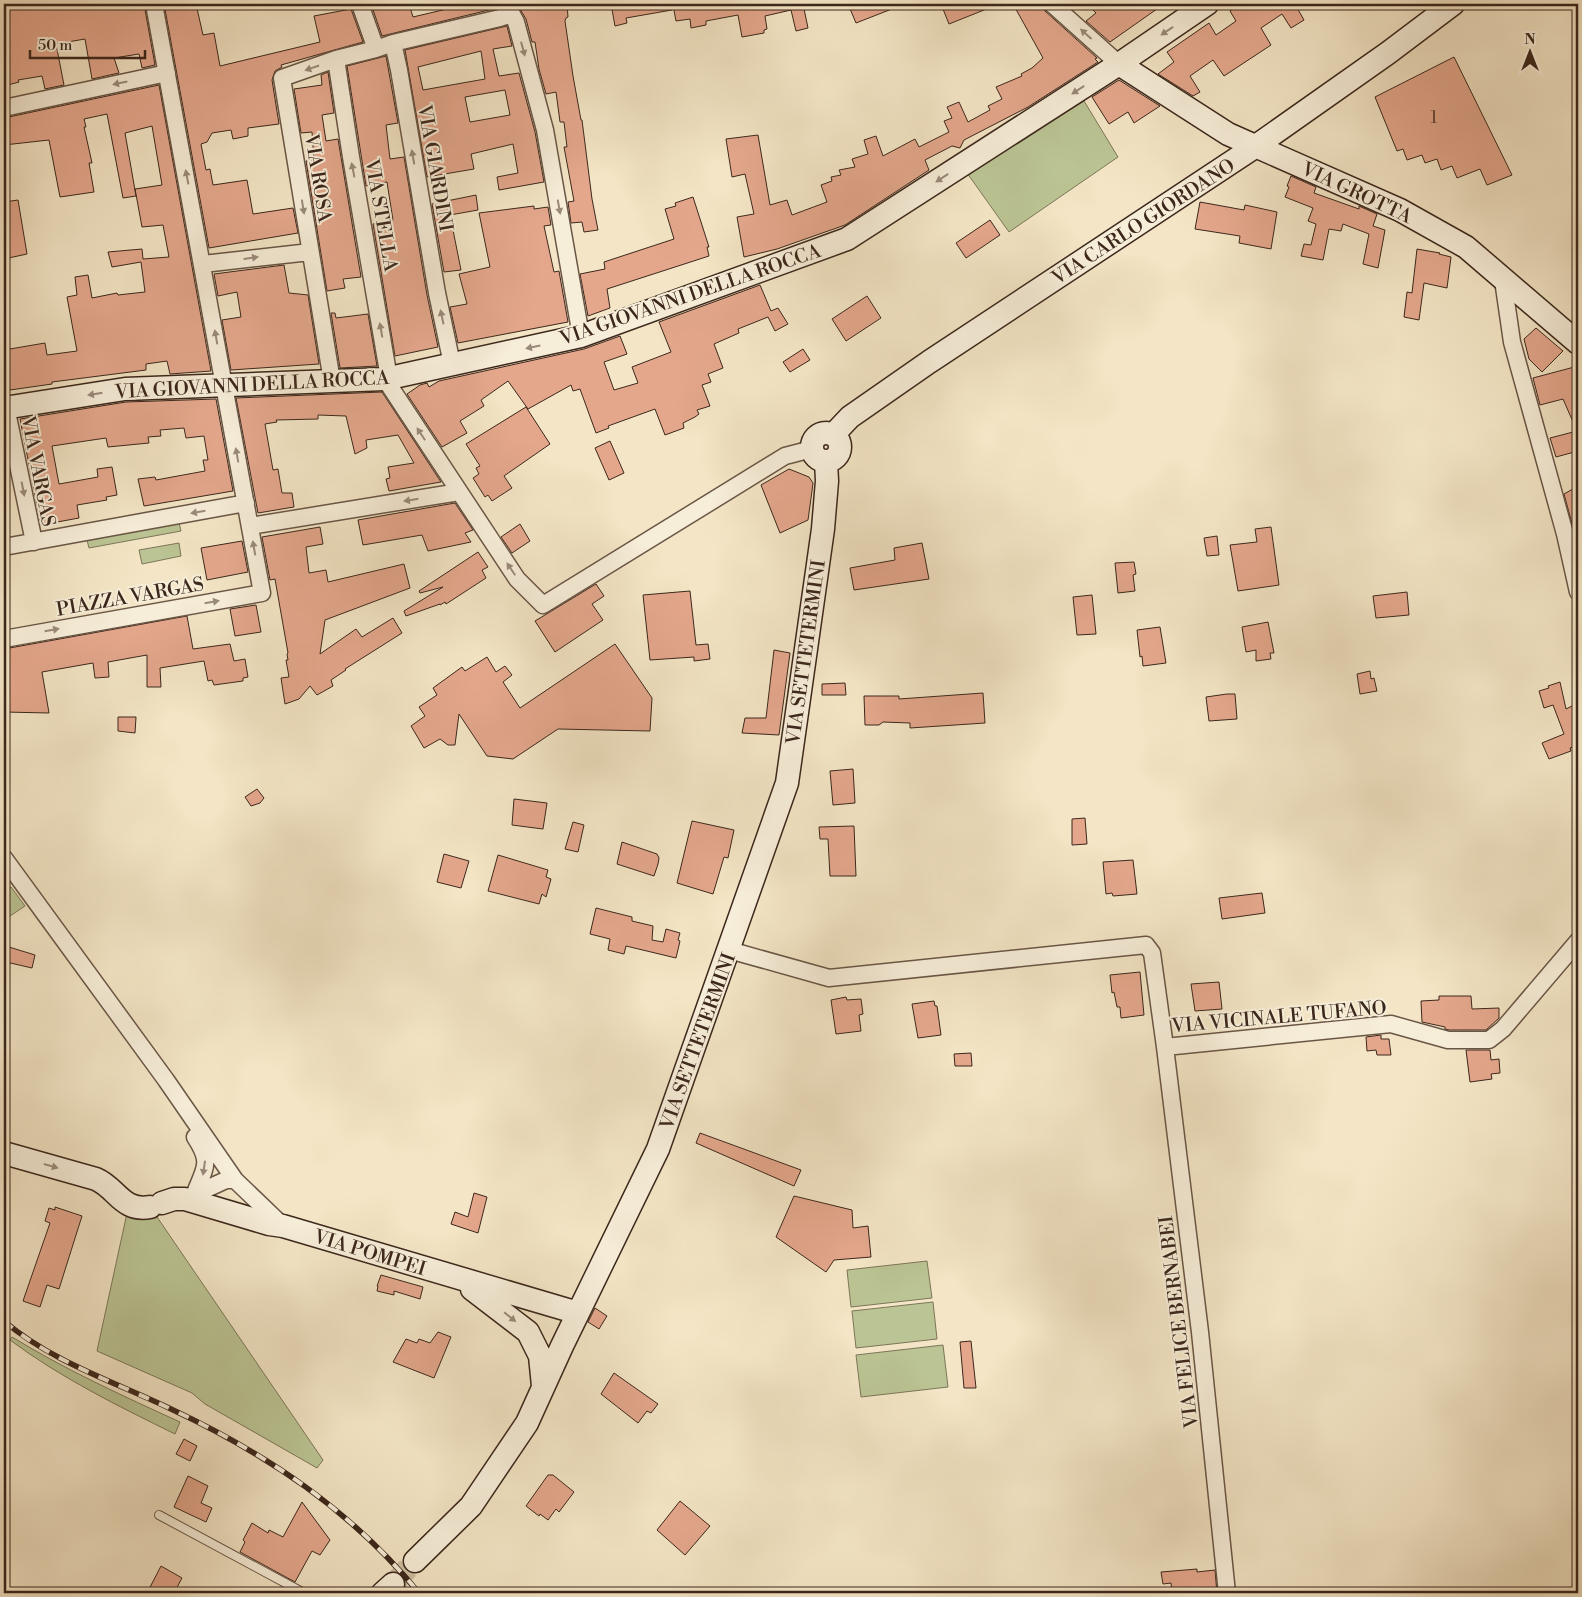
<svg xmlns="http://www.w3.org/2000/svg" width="1582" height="1597" viewBox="0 0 1582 1597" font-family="'Libre Bodoni',serif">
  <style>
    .green { fill: #bbc494; stroke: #7c7658 }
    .building { fill: #e4a78c; stroke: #3c271c; fill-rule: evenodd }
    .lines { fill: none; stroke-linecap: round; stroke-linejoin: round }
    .secondary-tunnel { stroke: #cebfa3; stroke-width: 22; stroke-dasharray: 22 11; stroke-linecap: butt }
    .lane-casing { stroke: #6a5646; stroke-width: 10 }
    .street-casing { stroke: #6a5646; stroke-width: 19 }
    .secondary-casing { stroke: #3c271c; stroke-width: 25 }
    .lane { stroke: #f7eed9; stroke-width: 8 }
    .street { stroke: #f7eed9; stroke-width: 16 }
    .secondary { stroke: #f7eed9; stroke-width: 22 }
    .rail-casing { stroke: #3c271c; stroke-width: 5.5 }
    .rail { stroke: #f7eed9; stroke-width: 4; stroke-dasharray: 11; stroke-linecap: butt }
    .oneway { fill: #9a8a7a }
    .labels { text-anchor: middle; stroke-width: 4; stroke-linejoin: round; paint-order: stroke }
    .number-label { font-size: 16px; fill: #664738 }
    .street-label { font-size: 19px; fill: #3c271c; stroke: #f7eed9 }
  </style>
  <rect width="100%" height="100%" fill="#f3e5c5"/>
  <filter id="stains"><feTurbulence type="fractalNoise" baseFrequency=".004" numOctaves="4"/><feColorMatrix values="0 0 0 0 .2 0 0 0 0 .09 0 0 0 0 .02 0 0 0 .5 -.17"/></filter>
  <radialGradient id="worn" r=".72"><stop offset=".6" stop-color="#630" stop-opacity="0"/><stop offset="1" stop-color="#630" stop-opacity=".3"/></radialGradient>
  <path class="green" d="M1084 101 1118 157 1009 232 967 173Z
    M179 523 181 531 89 548 87 540Z
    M179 543 181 556 142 564 139 550Z
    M11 887 25 906 4 920V892Z
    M127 1213 155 1214 323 1460 317 1468 205 1404 192 1393 97 1351Z
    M927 1261 932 1298 851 1307 847 1270Z
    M933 1302 937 1339 856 1348 852 1311Z
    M12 1337C66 1370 123 1396 180 1422L175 1434C118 1406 61 1378 10 1340Z
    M943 1345 948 1387 861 1397 856 1355Z"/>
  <path class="building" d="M4 4H144L155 65 142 68 139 54 114 58 119 73 92 79 85 39 56 44 64 85 45 89 42 76 18 80 19 82 4 86Z
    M164 4H196L203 35 214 33 220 66 320 42 314 16 351 9 363 42 281 65 282 67 275 71 272 80 279 124 248 128V136L233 139 231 130 212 133 207 142 201 144 206 170 210 169 213 185 247 180 253 214 293 208 298 233 209 248Z
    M371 4H386L387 7 409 4 413 17 468 4H496L497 8 382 36Z
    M517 4H567L568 17 566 18 565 21 573 76 581 120H582L592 199 598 230 584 232 582 222 571 223 568 202 574 201 564 147H567L564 122H560L556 92 546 94 539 69 535 42H532L526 19Z
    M611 4H671L672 10 626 18 627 23 615 26Z
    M682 4H803L808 28 796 31 791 10 765 16 767 29 764 30V33L742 37 738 15 706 21V25L691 28 690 19 676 21 673 5Z
    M848 4H902V5L856 23Z
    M941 4H999L949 24Z
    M1013 4H1040L1045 11 1097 58 1095 59 1098 62 1028 107 964 140 960 148 952 146 925 160 929 170 845 225 777 249 744 257 737 217 754 214 745 174 732 177 726 139 758 135 770 205 787 200 792 215 827 202 821 185 832 181 831 177 841 175 839 170 855 167 852 159 868 154 864 140 876 136 883 156 915 139 919 147 949 132 944 121 952 118 947 107 959 102 968 122 990 110 988 106 1002 99 996 87 1022 76 1021 74 1032 68 1043 58Z
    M1087 4H1164L1110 42 1086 21 1096 13Z
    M1240 4H1299L1296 6 1304 20 1291 28 1282 14 1261 28 1271 45 1224 76 1213 60 1190 76 1200 92 1193 96 1158 74 1174 62 1167 52 1209 23 1216 35 1236 21 1230 11Z
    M507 26 512 46 493 49 499 76 519 73 535 132 544 182 499 190 497 177 518 173 513 144 471 154 474 169 427 177 405 50ZM481 51 485 79 423 90 418 67ZM505 90 510 115 470 122 465 97Z
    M386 56 398 123 386 125 390 159 404 157 427 295 438 347 395 356 373 224 393 220 389 195 387 182 366 186 347 66Z
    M1454 57 1512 175 1487 185 1480 169 1457 178 1452 166 1441 170 1437 159 1425 163 1422 155 1407 160 1403 149 1397 151 1375 97Z
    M328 72 334 113 322 115 326 141 338 139 361 277 343 279 345 288 327 291 306 161 314 160 312 132 301 133 294 89 322 85 321 75Z
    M1119 80 1160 106 1134 123 1128 112 1109 124 1092 97Z
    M159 85 211 371 170 374 167 361 146 364V370L52 382V384L10 390 9 385 4 386V350L45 343 47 355 77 351 67 297 77 295 75 277 88 275 92 298 117 293 118 295 145 292 141 262 112 267 108 252 142 249 143 259 169 257 163 225 142 227 135 189 162 185 152 126 125 133 136 196 123 198 107 114 84 119 86 127H84L92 163H89L94 192 60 197 49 140 4 145V118Z
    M1291 176 1316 187 1314 193 1359 209V206L1377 214 1373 226 1385 230 1378 268 1363 264 1369 234 1343 224 1341 231 1329 229 1323 260 1301 256 1304 244 1311 245 1316 224 1308 221 1313 208 1285 197 1289 187 1287 186Z
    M476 195 478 210 450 215 461 270 444 272 432 204Z
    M693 197 709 247H707L709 256 607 289 610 308 588 316 580 274 605 269 604 262 674 239 665 209 676 206 675 203Z
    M18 200 27 254 4 259V202Z
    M1200 202 1244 210 1245 205 1277 212 1271 249 1239 243 1240 236 1195 229Z
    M534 206V209L548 207 551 225 544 226 554 272 559 271 568 322 458 343 450 307 467 304 459 274 490 267 479 213Z
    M990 220 1000 235 966 258 956 243Z
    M1417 249 1440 253 1439 254 1451 257 1447 288 1424 283 1419 320 1404 317 1407 292 1412 293Z
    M284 265 289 293 308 295 319 364 231 370 222 320 241 317 237 292 218 296 214 274Z
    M760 285 771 311 778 308 788 324 775 331 768 317 738 329 739 333 714 344 723 368 708 374 711 382 702 385 710 406 697 410 699 414 695 417 683 423 684 428 665 435 655 409 608 426 609 428 596 433 580 389 573 391 571 385 528 409 508 381 481 400 484 406 460 421 467 433 442 447 407 394 420 385 427 383 429 387 439 381 584 349 620 336 627 354 604 362 614 390 638 383 632 367 671 352 659 322Z
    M867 296 881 318 846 341 832 319Z
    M331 313H335L336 318 368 314 377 366 340 368Z
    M1536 328 1563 351 1542 372 1529 359 1524 339Z
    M803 349 810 360 790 372 783 362Z
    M1578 366V451L1556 457 1550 438 1577 431 1563 399 1540 405 1533 378Z
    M382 392 441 482 389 491 386 479 390 478 388 467 414 463 398 435 366 440 367 448 355 454 346 416 318 415V419L276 420 277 422 265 424 273 470 278 469 282 493H292L294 507 258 513 236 398Z
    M216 399 233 491 144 506 138 479 155 477 156 480 205 471 203 460H208L204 436 186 438 184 428 160 430 161 436 148 437 149 443 108 447 106 438 52 446 59 484 98 477 97 469 112 467 117 495 106 497 107 500 77 505 79 518 41 525 20 419 126 402Z
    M526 407 550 444 504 476 512 488 492 501 488 495 485 497 473 478 479 474 476 468 480 466 466 444Z
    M610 441 624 473 609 480 595 448Z
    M789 469 809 477 813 483 812 491 808 520 780 533 761 485Z
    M1578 486V542H1577L1564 494Z
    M455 503 473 530 465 533 471 542 428 551 422 535 363 545 358 520Z
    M520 524 530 541 512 553 501 537Z
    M320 527 323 544 306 547 309 573 326 570 328 582 404 564 410 588 325 620 320 654 356 629 362 637 393 618 402 633 345 669 346 670 331 680 333 686 317 695 310 686 299 699 285 704 281 678 289 677 286 660H288L287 654 288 653 275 579 270 580 262 537Z
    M1271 527 1279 585 1238 591 1230 545 1257 542 1255 529Z
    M1217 536 1219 555 1207 556 1204 538Z
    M242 541 248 572 207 580 201 548Z
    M922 543 929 579 854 590 850 568 895 560 894 548Z
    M478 552 488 567 482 570 486 578 446 604 445 602 440 605V604L406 616 404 611 443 587 420 593 419 591Z
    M1134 562 1136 574 1133 575 1135 591 1118 593 1115 563Z
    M596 584 604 596 592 604 603 620 555 652 535 621Z
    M690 591 696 645 708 644 710 659 694 661V657L650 660 643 595Z
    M1407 592 1409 615 1376 618 1373 596Z
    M1092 595 1096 634 1077 635 1073 597Z
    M256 605 261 632 235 636 230 609Z
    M187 616 193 649 230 644 234 661 245 659 248 677 243 678V681L214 685 212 680 208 681 204 661 160 668 161 687H147V655L108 662 109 677 95 678 93 663 42 672 49 713 4 712V649Z
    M1268 622 1274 653H1270L1271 659 1256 661V650L1246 652 1242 627Z
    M1160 627 1166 663 1143 666 1142 656 1140 657 1137 630Z
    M615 644 652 698 650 731 558 729 513 759 487 756 459 714 455 745H448L440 739 424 748 411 726 425 716 419 707 437 695 433 688 462 667 465 671 487 657 496 672 505 666 512 675 503 682 520 708Z
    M774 650 790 653 779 735 742 733 745 718H766Z
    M1370 671 1371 679 1374 678 1377 691 1360 694 1357 674Z
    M1560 682 1566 709 1578 703V731L1573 733 1578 745 1570 748 1571 751 1549 759 1542 743 1564 734 1553 705 1544 708 1539 691 1549 688 1548 686Z
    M845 683 846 695H822V684Z
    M983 693 985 723 910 728V723L883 722 879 725H865L864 696H899V699Z
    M1227 694H1235L1237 719 1209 721 1206 697Z
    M118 717H136L135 733 118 731Z
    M853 769 855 803 833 805 830 771Z
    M257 789 264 798 260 803 251 806 245 797Z
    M514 799 547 803 543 829 512 825Z
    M1085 818 1087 844 1072 845V819Z
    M692 821 734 830 728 858 724 857 713 894 677 883Z
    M573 822 584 825 578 852 565 849Z
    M854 826 856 876H830L828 839H820L819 827Z
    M622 842 657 854 659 858 658 864 654 876 617 864Z
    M444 854 469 861 461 888 437 882Z
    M498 855 548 870 546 877 551 879 546 897 542 894 539 904 488 891Z
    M1133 860 1137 894 1113 896 1112 893 1106 894 1103 862Z
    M1262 893 1265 913 1222 919 1219 898Z
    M596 908 632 917V921L653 926 652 940 663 942 666 929 680 933 678 940 680 941 676 958 626 946 624 954 608 950 610 939 590 934Z
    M9 947 35 955 32 968 6 962Z
    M1140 972 1144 1015 1121 1018 1120 1007H1117L1114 992 1112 993 1110 975Z
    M1219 982 1222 1009 1195 1011 1191 984Z
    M1439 996H1471L1472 1009 1499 1008V1018L1486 1030H1449L1445 1029V1027L1422 1022 1421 1001 1439 1000Z
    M846 997 847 1000 861 999 863 1014 859 1015 861 1031 836 1034 831 1000Z
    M934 1001 935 1006H937L941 1035 918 1038 912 1004Z
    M1381 1035V1039H1389L1391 1055H1377L1376 1050 1367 1051 1366 1037Z
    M1466 1050H1490L1491 1060 1499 1059 1500 1073 1491 1074 1492 1079 1470 1082Z
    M971 1053 972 1066H955L954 1054Z
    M700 1133 801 1170 794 1186 696 1143Z
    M474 1193 487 1197 478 1233 451 1224 455 1212 468 1217Z
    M794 1196 852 1210 853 1228 868 1226 871 1257 834 1260 826 1272 776 1237Z
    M55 1207 82 1216 59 1289 47 1285 40 1307 23 1301 50 1223 45 1221 49 1208 55 1210Z
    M381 1275 423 1287 420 1299 394 1291V1295L377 1291 378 1286H377Z
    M595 1308 607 1316 599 1329 588 1322Z
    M438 1332 451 1337 434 1378 393 1362 406 1339 417 1343 419 1339 430 1343Z
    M971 1341 976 1388H964L960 1342Z
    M614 1373 658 1404 651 1413 647 1411 638 1423 601 1394Z
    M184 1439 197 1446 190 1461 176 1454Z
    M548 1475H553L574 1492 559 1512 556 1509 548 1520 540 1514 539 1516 526 1506Z
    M188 1476 208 1486 201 1503 212 1508 206 1522 174 1507Z
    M680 1501 710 1526 685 1555 657 1530Z
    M302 1502 330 1540 320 1555 312 1551 295 1582 240 1552 245 1542 243 1540 252 1523 268 1533 269 1530 283 1537Z
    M161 1566 182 1578 174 1593H147Z
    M1197 1569V1572L1215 1570 1217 1593H1172L1171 1583 1163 1584 1161 1572Z"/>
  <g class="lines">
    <path class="secondary-tunnel" d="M393 1584 415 1561"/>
    <g class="lane-casing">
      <path id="lane" d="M159 1515 304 1593"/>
    </g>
    <g class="street-casing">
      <path id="street" d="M360 4 376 49 393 43 399 70 437 293 452 364
        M506 4 516 22 545 130 581 336
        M1052 4 1119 64
        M393 43 500 18 512 14
        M336 59 351 157 389 378
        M4 108 167 73
        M203 264 310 252
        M1503 280 1512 342 1565 534 1578 592
        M385 379 517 579 543 605 785 456 812 449
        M332 381 282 78 336 59 376 49
        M6 407 34 542
        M250 526 459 492
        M4 547 246 503
        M4 639 262 593 154 4
        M4 858 166 1080 235 1180 283 1226
        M729 950 829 978 1146 945 1152 953 1165 1047 1391 1024 1448 1040H1489L1503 1029 1578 941
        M1165 1047 1200 1332 1227 1593
        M195 1137C212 1163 205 1167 195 1193
        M191 1196 226 1180H235"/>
    </g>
    <g class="secondary-casing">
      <path id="secondary" d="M1119 64 1228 134 1400 210 1466 247 1578 343
        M4 408 125 389 385 379 581 336 847 239 1119 64 1207 4
        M812 447a14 14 0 1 1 28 0a14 14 0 1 1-28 0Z
        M833 435 850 417 929 362 1256 146 1388 53 1453 4
        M4 1153 96 1179C117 1188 122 1212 150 1207
        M162 1203 174 1199H185L269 1224 283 1226 578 1313
        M472 1289 528 1332 540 1356 543 1386
        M415 1561 471 1506 527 1423 562 1346 658 1149 787 783 823 529 827 481 826 461
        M383 1593 393 1584"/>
    </g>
    <use href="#lane" class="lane"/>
    <use href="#street" class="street"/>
    <use href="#secondary" class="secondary"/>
    <g class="rail-casing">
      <path id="rail" d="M4 1321C52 1362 115 1382 171 1409 267 1454 352 1511 419 1593"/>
    </g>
    <use href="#rail" class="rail"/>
  </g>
  <defs><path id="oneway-solid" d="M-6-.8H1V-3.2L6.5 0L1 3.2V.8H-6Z" transform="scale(1.25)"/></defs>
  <g class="oneway">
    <use href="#oneway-solid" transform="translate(1167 31) rotate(146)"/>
    <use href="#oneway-solid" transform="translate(1086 34) rotate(-138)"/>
    <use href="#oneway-solid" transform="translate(523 49) rotate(75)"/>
    <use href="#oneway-solid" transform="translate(312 68) rotate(161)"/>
    <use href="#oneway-solid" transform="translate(120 83) rotate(168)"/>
    <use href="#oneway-solid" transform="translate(1078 90) rotate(147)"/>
    <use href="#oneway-solid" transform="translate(413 157) rotate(-100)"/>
    <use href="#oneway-solid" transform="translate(353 170) rotate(-101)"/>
    <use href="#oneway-solid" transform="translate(187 177) rotate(-101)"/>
    <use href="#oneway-solid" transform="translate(942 178) rotate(147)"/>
    <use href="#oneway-solid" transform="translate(303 207) rotate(81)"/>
    <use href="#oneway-solid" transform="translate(559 207) rotate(80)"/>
    <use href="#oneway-solid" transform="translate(251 258) rotate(-8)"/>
    <use href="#oneway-solid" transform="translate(442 317) rotate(-102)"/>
    <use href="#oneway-solid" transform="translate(381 330) rotate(-100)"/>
    <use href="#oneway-solid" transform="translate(216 337) rotate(-100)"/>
    <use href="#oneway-solid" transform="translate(533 347) rotate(168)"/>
    <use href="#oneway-solid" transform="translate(95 394) rotate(171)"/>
    <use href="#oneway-solid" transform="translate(421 434) rotate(-123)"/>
    <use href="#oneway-solid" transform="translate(237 455) rotate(-100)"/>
    <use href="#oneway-solid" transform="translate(23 489) rotate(79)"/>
    <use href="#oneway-solid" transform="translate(411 500) rotate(171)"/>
    <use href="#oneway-solid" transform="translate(198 512) rotate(170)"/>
    <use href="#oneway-solid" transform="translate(254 548) rotate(-100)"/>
    <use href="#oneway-solid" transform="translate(511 569) rotate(-124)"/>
    <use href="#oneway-solid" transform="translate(212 602) rotate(-10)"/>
    <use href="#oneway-solid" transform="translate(52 630) rotate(-10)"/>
    <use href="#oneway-solid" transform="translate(51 1166) rotate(16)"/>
    <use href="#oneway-solid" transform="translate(204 1168) rotate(98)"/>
    <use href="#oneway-solid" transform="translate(510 1317) rotate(39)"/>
  </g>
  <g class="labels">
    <g class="number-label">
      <text x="1434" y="123">1</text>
    </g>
    <g class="street-label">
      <text transform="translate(436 168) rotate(80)" y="7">VIA GIARDINI</text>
      <text transform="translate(319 178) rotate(81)" y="7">VIA ROSA</text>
      <text transform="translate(1357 192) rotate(25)" y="7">VIA GROTTA</text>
      <text transform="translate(382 215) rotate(80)" y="7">VIA STELLA</text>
      <text transform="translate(1143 221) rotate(-33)" y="7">VIA CARLO GIORDANO</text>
      <text transform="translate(690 294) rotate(-19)" y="7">VIA GIOVANNI DELLA ROCCA</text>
      <text transform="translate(252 384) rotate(-3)" y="7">VIA GIOVANNI DELLA ROCCA</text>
      <text transform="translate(39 471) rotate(79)" y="7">VIA VARGAS</text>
      <text transform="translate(130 596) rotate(-10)" y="7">PIAZZA VARGAS</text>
      <text transform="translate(805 652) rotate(-82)" y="7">VIA SETTETERMINI</text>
      <text transform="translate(1279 1016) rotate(-5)" y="7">VIA VICINALE TUFANO</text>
      <text transform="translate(697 1041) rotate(-70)" y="7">VIA SETTETERMINI</text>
      <text transform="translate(370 1252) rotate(17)" y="7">VIA POMPEI</text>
      <text transform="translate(1178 1322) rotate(-97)" y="7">VIA FELICE BERNABEI</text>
    </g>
  </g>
  <rect width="1582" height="1597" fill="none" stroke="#f3e5c5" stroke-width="20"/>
  <rect x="5" y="5" width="1572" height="1587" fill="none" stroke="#3c271c" stroke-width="2.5"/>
  <rect x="10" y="10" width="1562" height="1577" fill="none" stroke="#3c271c"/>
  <g transform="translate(1530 52)" stroke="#f7eed9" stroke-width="4" paint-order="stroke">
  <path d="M0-4L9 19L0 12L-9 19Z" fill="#3c271c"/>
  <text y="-8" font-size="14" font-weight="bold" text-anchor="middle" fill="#3c271c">N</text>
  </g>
  <path d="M30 50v8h115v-8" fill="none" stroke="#3c271c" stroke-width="2.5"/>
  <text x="38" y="50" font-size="15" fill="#3c271c" stroke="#f7eed9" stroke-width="4" paint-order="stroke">50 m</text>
  <rect width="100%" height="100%" filter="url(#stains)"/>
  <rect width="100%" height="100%" fill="url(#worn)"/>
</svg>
